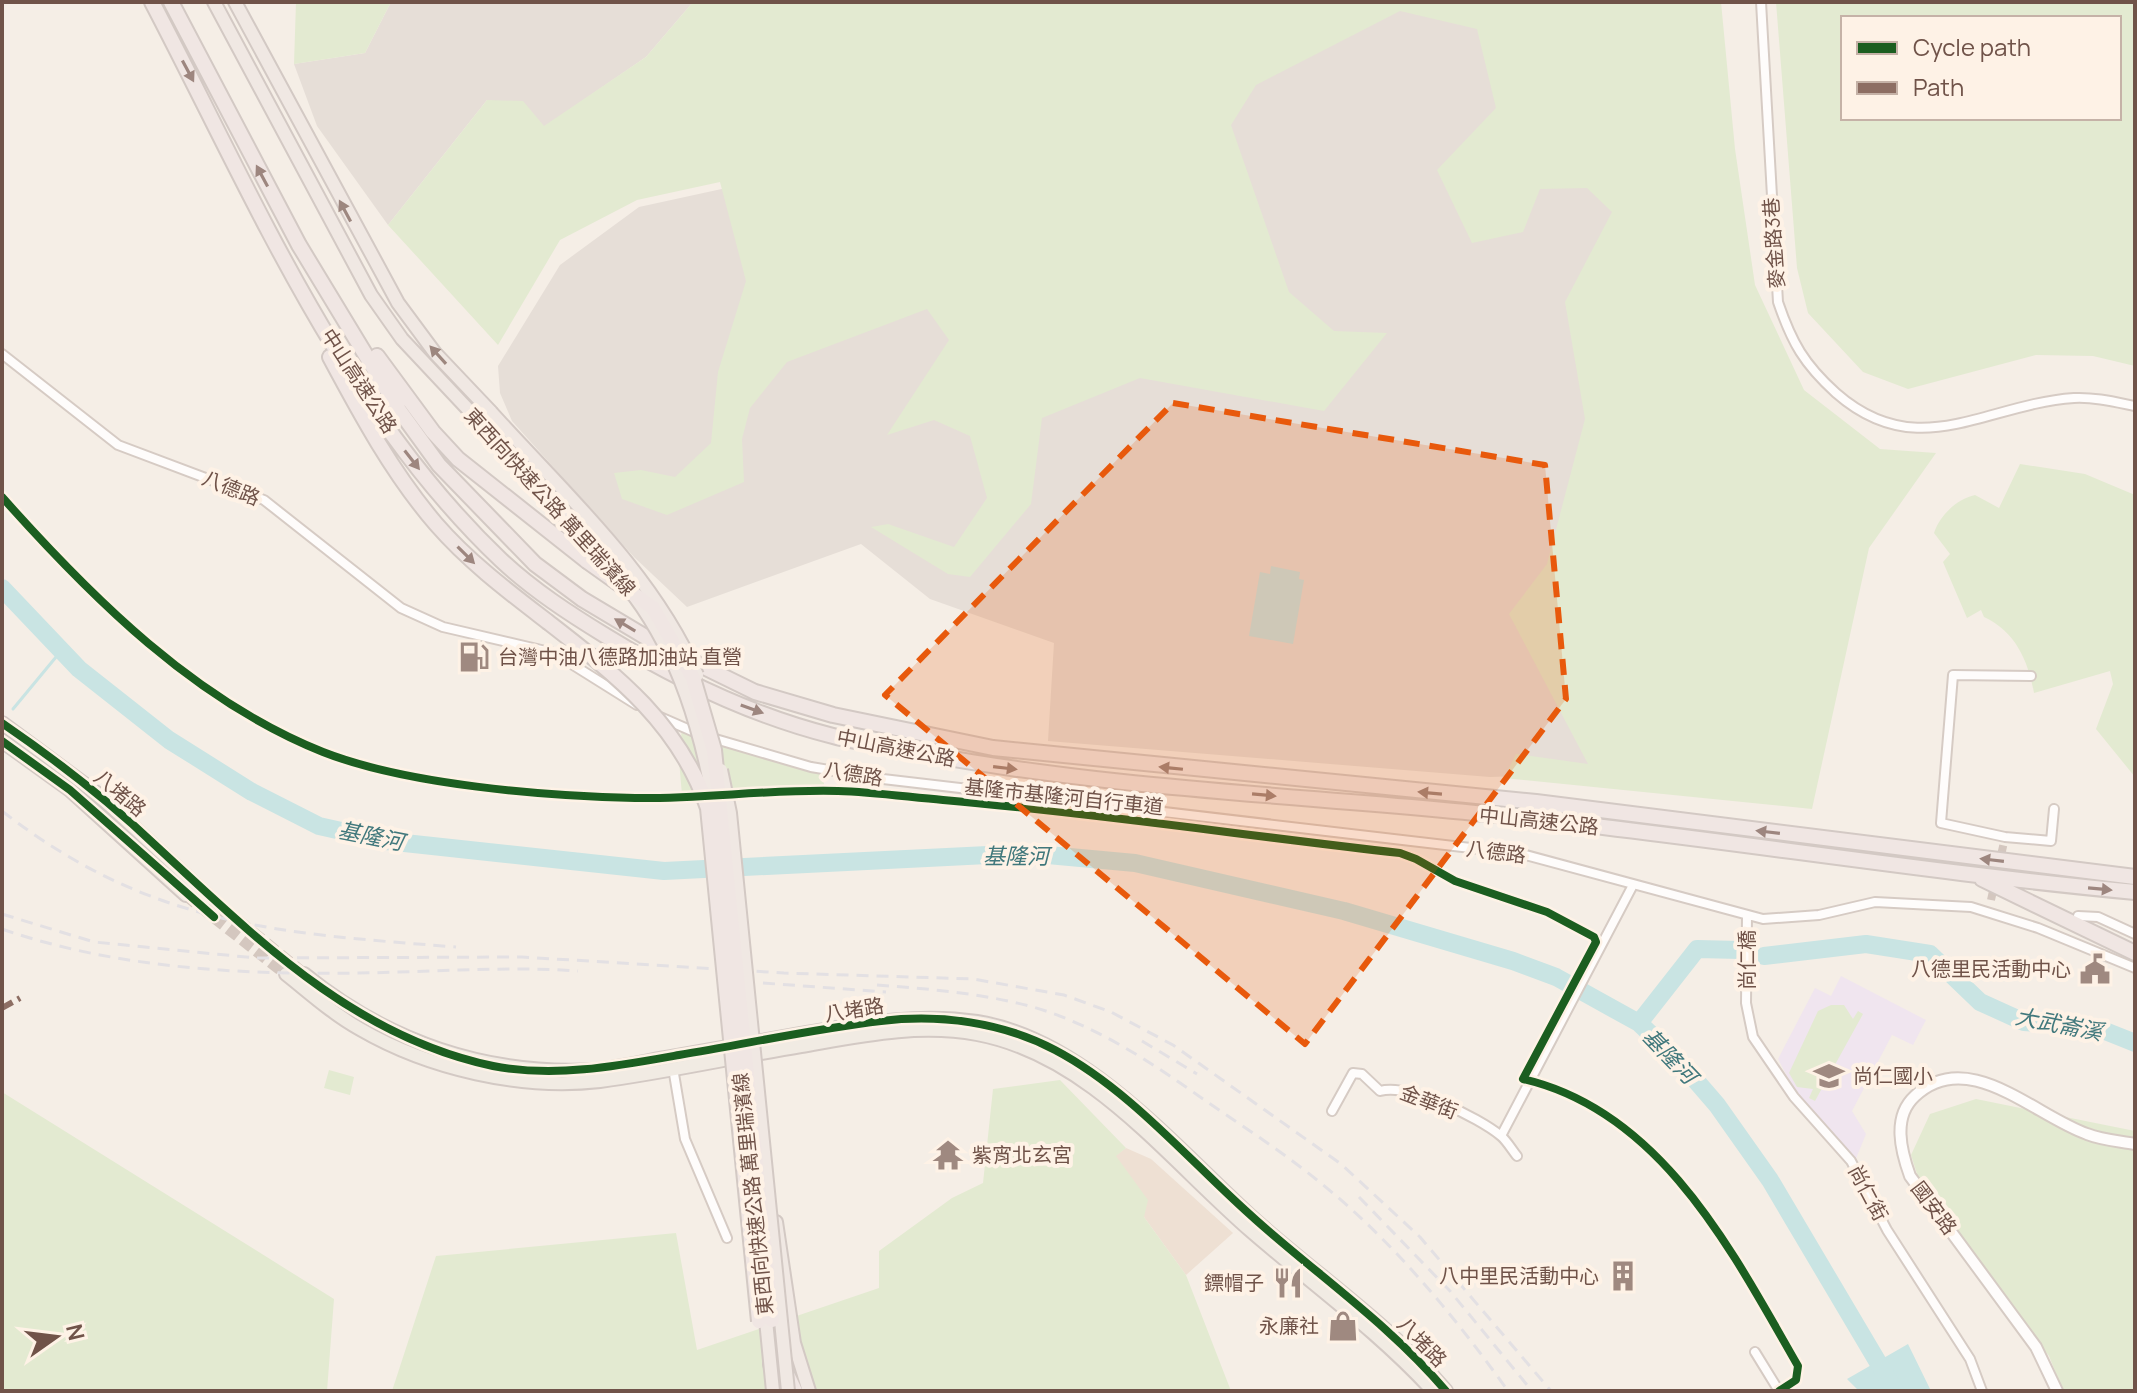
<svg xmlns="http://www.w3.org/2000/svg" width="2137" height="1393" viewBox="0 0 2137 1393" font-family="Manrope,'Noto Sans TC',sans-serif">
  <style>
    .residential { fill: #eee0d3 }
    .industrial { fill: #e6ded7 }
    .education { fill: #f0e5ef }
    .green { fill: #e3ead1; fill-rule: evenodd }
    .water { fill: #c9e4e3 }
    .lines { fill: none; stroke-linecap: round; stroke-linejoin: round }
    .stream { stroke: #c9e4e3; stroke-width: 3 }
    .river { stroke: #c9e4e3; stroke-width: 18 }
    .minor-tunnel { stroke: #d4c7bf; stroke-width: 8; stroke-dasharray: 8 4; stroke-linecap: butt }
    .primary-tunnel { stroke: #d4c7bf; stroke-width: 12; stroke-dasharray: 12 6; stroke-linecap: butt }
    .minor-casing { stroke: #d6cbc4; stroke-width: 12 }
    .tertiary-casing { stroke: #d6cbc4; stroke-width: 14 }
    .primary-casing { stroke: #d3c9c4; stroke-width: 16 }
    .trunk-casing { stroke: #d3c9c4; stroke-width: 16 }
    .motorway-casing { stroke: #d3c9c4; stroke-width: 18 }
    .minor { stroke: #fefcfb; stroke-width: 8 }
    .tertiary { stroke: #fefcfb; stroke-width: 10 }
    .primary { stroke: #f1ebe3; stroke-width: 12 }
    .trunk { stroke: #f0e8e3; stroke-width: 12 }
    .motorway { stroke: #f0e6e3; stroke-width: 14 }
    .rail { stroke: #e3e0e3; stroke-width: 3; stroke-dasharray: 12 8; stroke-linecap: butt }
    .trunk-bridge-casing { stroke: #d3c9c4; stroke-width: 16; stroke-linecap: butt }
    .motorway-bridge-casing { stroke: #d3c9c4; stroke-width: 18; stroke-linecap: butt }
    .trunk-bridge { stroke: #f0e8e3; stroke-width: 12 }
    .motorway-bridge { stroke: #f0e6e3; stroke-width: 14 }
    .quiet { stroke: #8d6e63; stroke-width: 6; stroke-dasharray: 12 6; stroke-linecap: butt }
    .cycleway-casing { stroke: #fef2e6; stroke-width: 13 }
    .cycleway { stroke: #1b5e20; stroke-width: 8 }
    .oneway { fill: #9d867f }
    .oneway2 { fill: #9d877f }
    .marked { fill: #e8590c; fill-opacity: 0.2; stroke: #e8590c; stroke-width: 6; stroke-dasharray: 16 10; stroke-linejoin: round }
    .labels { text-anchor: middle; stroke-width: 8; stroke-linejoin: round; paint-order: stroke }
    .street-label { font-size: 20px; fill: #705349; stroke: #fef2e6 }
    .poi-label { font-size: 20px; fill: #705349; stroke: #fef2e6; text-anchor: end }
    .water-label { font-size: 22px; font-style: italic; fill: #41787c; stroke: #fef2e6 }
  </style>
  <rect width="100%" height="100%" fill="#f5eee6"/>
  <path class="residential" d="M1126 1148 1151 1159 1233 1233 1186 1275 1144 1217 1115 1156Z"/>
  <path class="industrial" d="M391 2H693L646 57 544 127 487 100 388 225 317 126 294 64 365 53Z
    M1344 2H1443L1546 39 1660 289 1615 773 1490 777 1048 741 1054 643 930 599 861 544 687 607 634 557 512 421 500 393 498 366 560 265 639 207 740 185Z"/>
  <path class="education" d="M1841 976 1926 1020 1913 1045 1892 1035 1852 1111 1866 1134 1855 1161 1796 1093 1778 1059 1815 988 1831 996Z"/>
  <path class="green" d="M296 2H391L365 53 294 64Z
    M693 2H1721L1735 149 1755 285 1804 390 1880 449 1936 453 1869 548 1812 809 1504 778 1516 754 1588 764 1509 614 1547 564 1585 419 1565 302 1612 212 1587 188 1540 189 1523 232 1472 243 1437 170 1496 108 1477 29 1400 11 1256 85 1231 125 1289 292 1334 331 1387 333 1324 411 1140 378 1042 418 1031 504 970 577 948 574 871 527 888 524 954 547 987 498 970 436 934 420 887 435 949 340 927 309 787 362 750 408 742 439 744 482 667 515 622 499 614 473 641 470 675 477 711 443 718 372 746 281 720 182 637 200 560 240 498 345 388 225 487 100 523 101 544 126 646 57Z
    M1776 2H2135V366L2093 356 2036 355 1908 389 1863 372 1808 313 1797 268ZM2119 18V118H1843V18Z
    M2020 464 2085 474 2135 495V777L2096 729 2113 684 2110 671 2034 693C2028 660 2015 631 1984 617L1981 610 1967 618 1943 562 1950 554 1934 533C1940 515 1957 499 1975 495L1999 508Z
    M682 727 824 775V788L682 795 679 760Z
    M1831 1005H1844L1853 1019 1858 1011 1863 1014 1815 1101 1809 1098 1813 1089 1797 1087 1789 1073 1818 1011Z
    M329 1070 354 1077 350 1095 324 1088Z
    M1060 1080 1126 1148 1116 1156 1148 1200 1144 1217 1186 1275 1231 1391H392L436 1256 676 1233 697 1350 879 1288V1251L952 1198 983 1183 993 1089Z
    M2 1092 334 1299 327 1391H2Z
    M1976 1099 2135 1131V1391H2063L2049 1356 1923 1193 1911 1155 1930 1114Z"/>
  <path class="water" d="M1271 566 1300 572 1299 579 1304 580 1293 644 1249 636 1260 572 1270 574Z
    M1908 1344 1931 1391H1859L1847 1379Z"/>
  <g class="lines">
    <path class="stream" d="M13 709 61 651"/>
    <path class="river" d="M2 588 79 669 169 740 252 792 319 826 386 841 664 871 1026 853 1135 863 1344 911 1513 961 1556 977 1639 1023 1679 1061 1717 1105 1770 1180 1895 1391
      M1764 956 1866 944 1930 954 1980 1002 2024 1022 2095 1027 2135 1043
      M1639 1023 1697 949 1740 950"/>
    <path class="minor-tunnel" d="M1991 900 2004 842"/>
    <path class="primary-tunnel" d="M186 895 286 974
      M210 898 304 974"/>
    <g class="minor-casing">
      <path id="minor" d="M1761 2 1778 302C1792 343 1804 364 1836 393 1918 465 1985 404 2074 398 2095 397 2115 402 2135 406
        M2 354 118 445 264 500 401 608 443 627 554 653 637 705
        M2031 676 1953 675 1941 823 2005 837 2051 841 2054 809
        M660 717 699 734
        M712 738 811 767 883 779 1522 854 1763 919 1819 915 1875 902 1971 907 2038 928 2135 968
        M1747 916 1746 1003 1753 1037 1794 1097 1851 1161 1887 1230 1970 1359 1982 1391
        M2078 916 2098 917 2135 934
        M673 1068 685 1139 727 1238
        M1332 1111 1353 1073 1362 1074 1380 1091C1408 1083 1478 1117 1501 1136 1507 1141 1512 1150 1517 1156
        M1501 1136 1633 885
        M1755 1352 1779 1391"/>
    </g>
    <g class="tertiary-casing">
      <path id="tertiary" d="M2057 1391 2036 1347 1910 1176C1901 1151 1892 1117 1915 1096 1968 1046 2035 1116 2087 1134 2102 1140 2119 1141 2135 1144"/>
    </g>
    <g class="primary-casing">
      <path id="primary" d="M2 723 99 795 210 898
        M2 741 70 790 186 895
        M286 974C310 993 333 1014 360 1029 429 1069 521 1090 600 1081 667 1072 734 1057 801 1046 859 1036 918 1023 977 1034 1090 1055 1168 1159 1251 1231 1312 1284 1378 1331 1433 1391
        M304 974C387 1042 487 1076 595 1070 618 1068 642 1062 666 1058 711 1050 756 1042 801 1034 860 1024 917 1013 977 1022 1086 1039 1177 1150 1256 1221 1320 1278 1390 1325 1446 1391"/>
    </g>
    <g class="trunk-casing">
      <path id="trunk" d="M214 2 371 295 402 339 479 421
        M235 2 398 303 435 353 491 412
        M776 1222 794 1343 809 1391"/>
    </g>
    <g class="motorway-casing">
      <path id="motorway" d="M152 2C253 195 341 408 501 560 533 590 570 614 606 636 676 679 753 716 833 736 863 744 895 748 926 754 1123 791 1325 796 1525 818 1728 840 1931 873 2135 892
        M171 2 299 245 399 410 439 465 535 564 582 599 659 645 755 692 833 715 993 748 1536 802 2135 877
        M377 356 433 432 458 459 587 561
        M330 357C361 415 393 474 436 524 469 562 509 592 548 622
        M1982 879 2135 953
        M772 1320 784 1368 795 1391
        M771 1364 783 1391"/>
    </g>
    <use href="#minor" class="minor"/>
    <use href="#tertiary" class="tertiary"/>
    <use href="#primary" class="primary"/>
    <use href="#trunk" class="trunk"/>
    <use href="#motorway" class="motorway"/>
    <path class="rail" d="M2 811C150 926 277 933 456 947
      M2 914 94 942 256 958 522 957 784 973 973 979 1064 995 1111 1012 1173 1045 1341 1164 1420 1237 1551 1391
      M2 929C114 968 240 975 358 973 431 972 505 966 578 971
      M763 983 886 992
      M877 985C929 989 981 993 1033 1007 1095 1025 1151 1062 1203 1099 1241 1125 1281 1151 1317 1180 1391 1239 1453 1314 1508 1391
      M1142 1041 1197 1074
      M1359 1197 1450 1291 1532 1391"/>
    <g class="trunk-bridge-casing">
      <path id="trunk-bridge" d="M491 412C565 494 653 573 697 675
        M479 421 624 583
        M635 597C680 658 700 729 714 802
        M721 770 730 813 788 1391
        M765 1310 773 1391"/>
    </g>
    <g class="motorway-bridge-casing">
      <path id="motorway-bridge" d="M587 561 653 608 693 678 714 750 772 1320
        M548 622C616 675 679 723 708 808L759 1321"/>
    </g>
    <use href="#trunk-bridge" class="trunk-bridge"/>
    <use href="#motorway-bridge" class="motorway-bridge"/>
    <path class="quiet" d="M2 1008 20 998"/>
    <g class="cycleway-casing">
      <path id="cycleway" d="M2 497C92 598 195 701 323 752 407 785 545 796 635 798 703 799 770 789 838 791 873 792 908 797 943 800 1096 813 1247 836 1400 853L1416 859 1455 881 1547 912 1594 937 1596 942 1523 1079C1662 1111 1733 1253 1798 1366L1796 1380 1779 1391
        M2 723C56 760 108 800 155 845 256 938 354 1037 493 1066 555 1078 618 1066 679 1055 746 1044 813 1029 881 1021 940 1014 1002 1022 1055 1050 1131 1090 1192 1164 1256 1220 1320 1277 1390 1325 1446 1391
        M2 741 70 790 214 917"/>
    </g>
    <use href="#cycleway" class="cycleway"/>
  </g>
  <defs><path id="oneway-solid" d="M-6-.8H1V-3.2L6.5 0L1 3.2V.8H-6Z" transform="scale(2)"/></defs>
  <g class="oneway">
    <use href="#oneway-solid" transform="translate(188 71) rotate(62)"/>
    <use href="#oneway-solid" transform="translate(262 176) rotate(-118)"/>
    <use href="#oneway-solid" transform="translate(412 460) rotate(52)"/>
    <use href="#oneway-solid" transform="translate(466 555) rotate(45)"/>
    <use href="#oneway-solid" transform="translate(625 625) rotate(-149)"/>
    <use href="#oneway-solid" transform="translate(752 709) rotate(20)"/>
    <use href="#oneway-solid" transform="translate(1005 768) rotate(7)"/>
    <use href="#oneway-solid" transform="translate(1171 768) rotate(-174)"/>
    <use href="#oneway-solid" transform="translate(1430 793) rotate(-175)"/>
    <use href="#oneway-solid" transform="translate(1264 795) rotate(5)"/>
    <use href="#oneway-solid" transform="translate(1768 832) rotate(-173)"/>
    <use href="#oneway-solid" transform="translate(1992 860) rotate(-173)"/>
    <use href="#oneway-solid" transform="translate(2100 889) rotate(5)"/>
  </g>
  <g class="oneway2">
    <use href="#oneway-solid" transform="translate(345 211) rotate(-118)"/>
    <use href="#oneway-solid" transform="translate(438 355) rotate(-132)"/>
  </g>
  <path class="marked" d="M1173 403 1545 465 1566 699 1305 1044 885 695Z"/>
  <defs>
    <g id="fuel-bare" transform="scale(2.4)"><path d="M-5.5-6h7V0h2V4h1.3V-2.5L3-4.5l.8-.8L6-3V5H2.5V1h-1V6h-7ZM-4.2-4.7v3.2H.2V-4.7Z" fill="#9f8980" stroke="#fef2e6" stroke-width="2.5" paint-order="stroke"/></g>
    <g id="civic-bare" transform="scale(2.4)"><path d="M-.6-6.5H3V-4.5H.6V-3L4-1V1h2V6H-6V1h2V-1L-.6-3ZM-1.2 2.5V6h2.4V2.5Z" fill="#9f8980" stroke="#fef2e6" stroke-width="2.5" paint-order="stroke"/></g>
    <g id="school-bare" transform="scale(2.4)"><path d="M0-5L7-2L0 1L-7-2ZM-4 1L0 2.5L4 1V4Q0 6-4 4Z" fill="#9f8980" stroke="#fef2e6" stroke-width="2.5" paint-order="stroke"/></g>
    <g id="temple-bare" transform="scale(2.4)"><path d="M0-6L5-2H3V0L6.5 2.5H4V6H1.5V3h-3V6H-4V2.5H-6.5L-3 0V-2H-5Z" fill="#9f8980" stroke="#fef2e6" stroke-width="2.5" paint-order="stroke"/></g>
    <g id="building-bare" transform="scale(2.4)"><path d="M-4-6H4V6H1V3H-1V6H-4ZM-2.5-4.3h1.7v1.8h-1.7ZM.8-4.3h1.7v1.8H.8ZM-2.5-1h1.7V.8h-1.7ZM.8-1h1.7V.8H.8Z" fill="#9f8980" stroke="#fef2e6" stroke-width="2.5" paint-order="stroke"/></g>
    <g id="restaurant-bare" transform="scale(2.4)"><path d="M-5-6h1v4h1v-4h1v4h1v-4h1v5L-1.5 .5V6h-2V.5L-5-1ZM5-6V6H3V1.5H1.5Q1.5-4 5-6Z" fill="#9f8980" stroke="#fef2e6" stroke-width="2.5" paint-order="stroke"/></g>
    <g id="shop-bare" transform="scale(2.4)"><path d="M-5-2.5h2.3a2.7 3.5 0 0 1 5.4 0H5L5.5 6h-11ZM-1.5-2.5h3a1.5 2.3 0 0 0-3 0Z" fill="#9f8980" stroke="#fef2e6" stroke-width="2.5" paint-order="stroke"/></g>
  </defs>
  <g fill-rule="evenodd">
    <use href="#fuel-bare" x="474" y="657"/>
    <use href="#civic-bare" x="2095" y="969"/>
    <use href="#school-bare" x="1829" y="1076"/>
    <use href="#temple-bare" x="948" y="1155"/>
    <use href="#building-bare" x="1623" y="1276"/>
    <use href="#restaurant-bare" x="1288" y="1283"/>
    <use href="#shop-bare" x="1343" y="1326"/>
  </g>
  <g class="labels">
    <g class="street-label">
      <text transform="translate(1774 243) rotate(-94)" y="7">麥金路3巷</text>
      <text transform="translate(359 381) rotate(57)" y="7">中山高速公路</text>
      <text transform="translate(231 488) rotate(22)" y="7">八德路</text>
      <text transform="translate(550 502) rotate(48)" y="7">東西向快速公路 萬里瑞濱線</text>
      <text transform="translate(896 748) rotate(11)" y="7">中山高速公路</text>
      <text transform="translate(853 774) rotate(9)" y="7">八德路</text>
      <text transform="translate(120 793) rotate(40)" y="7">八堵路</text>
      <text transform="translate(1064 797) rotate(6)" y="7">基隆市基隆河自行車道</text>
      <text transform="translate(1539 821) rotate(6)" y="7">中山高速公路</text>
      <text transform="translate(1496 852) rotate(7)" y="7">八德路</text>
      <text transform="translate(1747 960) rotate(-90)" y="7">尚仁橋</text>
      <text transform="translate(854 1010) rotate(-9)" y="7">八堵路</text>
      <text transform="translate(1429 1102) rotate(21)" y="7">金華街</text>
      <text transform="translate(1868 1193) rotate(62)" y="7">尚仁街</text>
      <text transform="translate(753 1194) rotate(-96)" y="7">東西向快速公路 萬里瑞濱線</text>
      <text transform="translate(1934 1208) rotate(53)" y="7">國安路</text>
      <text transform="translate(1422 1342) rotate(46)" y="7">八堵路</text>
    </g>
    <g class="poi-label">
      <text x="498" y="664" text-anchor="start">台灣中油八德路加油站 直營</text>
      <text x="2071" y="976">八德里民活動中心</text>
      <text x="1853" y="1083" text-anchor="start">尚仁國小</text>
      <text x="972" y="1162" text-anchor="start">紫宵北玄宮</text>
      <text x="1599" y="1283">八中里民活動中心</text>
      <text x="1264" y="1290">鏢帽子</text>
      <text x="1319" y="1333">永廉社</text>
    </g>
    <g class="water-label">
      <text transform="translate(371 836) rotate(11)" y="8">基隆河</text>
      <text x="1016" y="864">基隆河</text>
      <text transform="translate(2059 1024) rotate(11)" y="8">大武崙溪</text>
      <text transform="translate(1670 1056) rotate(46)" y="8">基隆河</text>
    </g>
  </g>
  <rect width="2137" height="1393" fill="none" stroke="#705349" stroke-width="8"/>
  <rect x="1841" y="16" width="280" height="104" fill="#fef2e6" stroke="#c5b2a7" stroke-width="2"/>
  <rect x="1857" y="42" width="40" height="12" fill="#1b5e20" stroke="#c5b2a7" stroke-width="2"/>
  <text x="1913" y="56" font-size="24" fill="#705349">Cycle path</text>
  <rect x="1857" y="82" width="40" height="12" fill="#8d6e63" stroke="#c5b2a7" stroke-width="2"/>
  <text x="1913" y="96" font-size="24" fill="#705349">Path</text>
  <g transform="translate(56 1337) rotate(76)" stroke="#fef2e6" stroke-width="6" paint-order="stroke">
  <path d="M0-6L14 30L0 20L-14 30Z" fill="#705349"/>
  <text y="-12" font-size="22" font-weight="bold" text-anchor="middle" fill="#705349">N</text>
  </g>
</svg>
